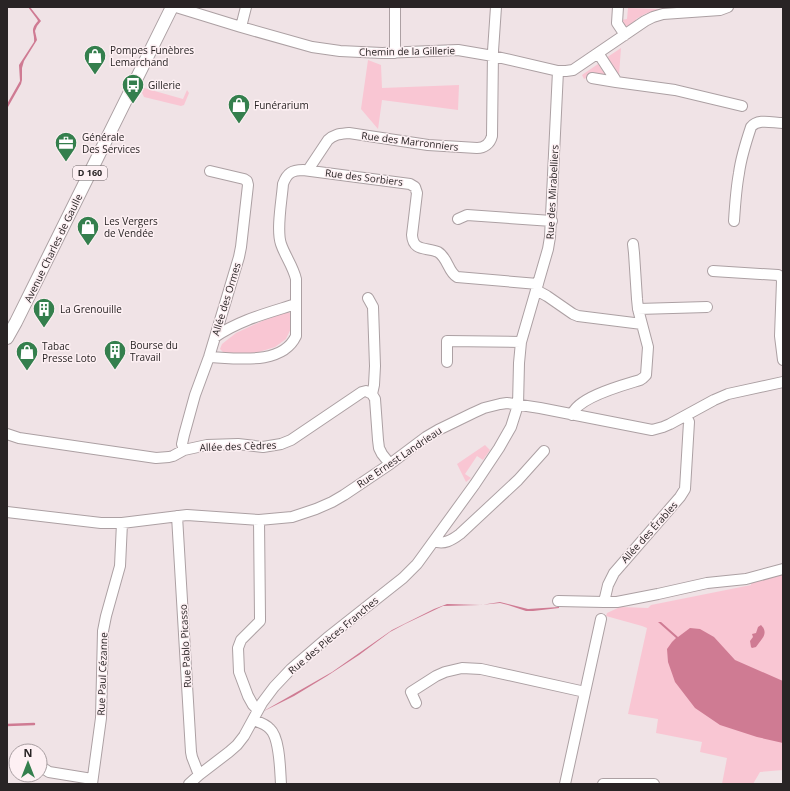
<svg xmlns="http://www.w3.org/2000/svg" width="790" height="791" viewBox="0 0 790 791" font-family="'Open Sans',sans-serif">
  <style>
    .green { fill: #f9c6d3 }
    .water { fill: #cf7b93 }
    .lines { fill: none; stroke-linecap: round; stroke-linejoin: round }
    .stream { stroke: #cf7b93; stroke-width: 2.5 }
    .minor-casing { stroke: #aca0a3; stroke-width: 12 }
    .major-casing { stroke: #aca0a3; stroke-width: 14 }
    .minor { stroke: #fff; stroke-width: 10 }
    .major { stroke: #fff; stroke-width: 12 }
    .labels { text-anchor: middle; stroke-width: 3; stroke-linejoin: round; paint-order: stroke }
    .shield { fill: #fdf0f3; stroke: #696163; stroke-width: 1 }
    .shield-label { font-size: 9px; font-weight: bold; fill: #292425 }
    .poi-label { font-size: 10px; fill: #292425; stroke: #fdf0f3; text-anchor: start }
    .street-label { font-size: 10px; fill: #292425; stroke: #fdf0f3 }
  </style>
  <rect width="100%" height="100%" fill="#f0e3e6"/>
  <path class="green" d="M628 8 658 9V11L649 14 647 13 636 19V23C632 25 629 27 624 26L621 20 627 19Z
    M621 48 619 75H618L606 58Z
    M368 60 381 65 382 88 459 85 458 110 382 100 378 129 361 109Z
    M598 64 606 75C599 79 591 75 584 79L582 75Z
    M144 88 183 99 187 90 189 93 184 105 181 106 144 97 142 93Z
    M287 312 290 313 292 317 293 324 286 339 275 347 249 355 225 354 220 349 222 344 236 333 262 321Z
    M485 445 490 450 483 460 477 456 465 474 471 478 466 482 457 464Z
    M783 574V770L760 772 753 784H722L727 758 700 752 702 742 656 733 658 719 628 714 647 628 642 626 606 616 607 613 620 607 648 608 651 605 751 585V581Z"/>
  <path class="water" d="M28 7H30L41 21 37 26 35 31 37 40 24 61 22 68V80L21 84 8 107V121L7 125V104L20 81 19 65 34 42C35 32 29 31 38 21L37 19Z
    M500 602 528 609 559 607V608L533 611H526L508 605 500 603 480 605 443 606 405 624 390 632 359 655 327 676 294 696 262 712 332 672 392 630 434 609 447 604 481 605Z
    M658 622H661L678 637 690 628 700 629 714 637 735 660 783 681V743L757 737 720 725 695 708 675 682 668 662 667 649 672 642 676 638Z
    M761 625C769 633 762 639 756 647L752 648 751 647 750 641 753 637 752 634 756 633 758 627Z"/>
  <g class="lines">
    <path class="stream" d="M7 725 34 724"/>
    <g class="minor-casing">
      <path id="minor" d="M176 7 241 27 312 47 340 51 382 53 458 50 493 56 558 71H566L573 70 645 21 653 17 663 14 720 10 728 7
        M618 7 617 23 625 35
        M241 27 246 7
        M395 53V7
        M598 53 615 79 616 82 675 90 742 106
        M592 78 616 82
        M308 170 328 140C334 134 340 134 349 133L428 145 477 148C484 148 490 144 492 136L493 51 496 7
        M458 219 467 215 552 221
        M734 221C735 205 736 189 739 173 741 157 746 142 751 127 758 118 773 123 783 123
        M713 271 778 275 781 277 782 281 780 336 783 360
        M536 290 547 296 573 314 578 316 642 324
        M368 298 373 307 375 366 374 385 372 394 375 399 378 440 379 448 382 454 390 464
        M638 309 707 307
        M215 337C239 320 268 313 296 304
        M209 357C236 358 282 366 296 336V279C293 266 285 256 281 244 276 230 282 199 283 184 287 173 292 170 303 170L410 184 415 187 417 193 412 235C413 252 427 247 438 252 448 258 448 272 457 277L538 284
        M447 362V341L521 342
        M572 415C577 397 624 385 640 380L643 378 646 375 648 347 638 309 637 299 634 253 633 244
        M7 434 19 438 156 458 169 457 173 456 184 450 207 445 238 444 263 447 281 444 291 440 362 392 366 391 372 394
        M184 450 182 444 184 435 195 395 209 357 239 257 241 247 248 185 247 181 244 179 210 171
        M7 512 101 523H122L187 515 259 520 292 517 316 509 332 502 344 495 390 464 426 437 438 430 473 413 484 408 500 404 507 403 540 408 652 430 663 427 670 424 714 400 728 394 783 382
        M177 516 191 752 192 757 199 775
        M434 541C444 545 452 540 460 534L518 480 544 451
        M558 601 604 602H617L658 594 707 583 746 579 783 569
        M604 602 608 585 614 573 680 497 685 489 689 422 686 416
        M416 703 411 692 436 676 445 672 462 668 481 669 585 692
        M258 710 253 705 248 696 239 672 238 648 241 640 260 621V618L259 520
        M253 720C259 722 266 724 270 729 280 738 280 770 281 784
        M43 768 49 772 92 779
        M92 784 101 718 103 631 106 616 120 566 122 523
        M189 784 199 775 229 752 237 745 244 736 262 703 274 687 291 669 327 638 403 578 417 564 475 484 499 448 511 427 518 405 519 363 521 342 548 249 550 237 558 71
        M565 784 601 619
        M603 784H654"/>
    </g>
    <g class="major-casing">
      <path id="major" d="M7 338 16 322 172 7"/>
    </g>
    <use href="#minor" class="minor"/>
    <use href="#major" class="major"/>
  </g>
  <defs>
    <g id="shop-pin" transform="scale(1.15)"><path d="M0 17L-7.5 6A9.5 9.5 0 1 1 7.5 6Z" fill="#347f4d" stroke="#fdf0f3"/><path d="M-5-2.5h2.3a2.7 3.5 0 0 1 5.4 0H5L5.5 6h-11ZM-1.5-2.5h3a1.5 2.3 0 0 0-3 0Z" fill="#fff"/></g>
    <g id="bus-pin" transform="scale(1.15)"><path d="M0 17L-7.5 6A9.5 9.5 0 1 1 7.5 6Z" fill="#347f4d" stroke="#fdf0f3"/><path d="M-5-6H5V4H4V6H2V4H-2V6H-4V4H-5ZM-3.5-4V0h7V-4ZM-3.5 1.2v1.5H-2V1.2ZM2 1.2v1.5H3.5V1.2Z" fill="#fff"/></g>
    <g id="office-pin" transform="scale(1.15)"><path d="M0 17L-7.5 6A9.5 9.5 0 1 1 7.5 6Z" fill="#347f4d" stroke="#fdf0f3"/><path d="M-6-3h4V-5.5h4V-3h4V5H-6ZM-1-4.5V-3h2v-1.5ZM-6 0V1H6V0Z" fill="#fff"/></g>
    <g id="building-pin" transform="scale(1.15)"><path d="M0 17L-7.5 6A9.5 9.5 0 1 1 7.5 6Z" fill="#347f4d" stroke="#fdf0f3"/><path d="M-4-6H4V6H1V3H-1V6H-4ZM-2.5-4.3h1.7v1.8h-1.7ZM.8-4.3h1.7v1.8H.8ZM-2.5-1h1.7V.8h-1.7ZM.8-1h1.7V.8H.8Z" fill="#fff"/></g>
  </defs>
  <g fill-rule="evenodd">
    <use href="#shop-pin" x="95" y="56"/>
    <use href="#bus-pin" x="133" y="85"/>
    <use href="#shop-pin" x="239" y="105"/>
    <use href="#office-pin" x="66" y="143"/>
    <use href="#shop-pin" x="88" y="227"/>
    <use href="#building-pin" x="44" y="309"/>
    <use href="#building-pin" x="115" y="351"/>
    <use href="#shop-pin" x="27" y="352"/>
  </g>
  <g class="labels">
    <rect class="shield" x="73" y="166" width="34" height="14" rx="3"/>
    <g class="shield-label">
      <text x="90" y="176">D 160</text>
    </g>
    <g class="poi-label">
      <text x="110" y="54">Pompes Funèbres<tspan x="110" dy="12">Lemarchand</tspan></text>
      <text x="148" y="89">Gillerie</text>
      <text x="254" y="109">Funérarium</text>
      <text x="82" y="141">Générale<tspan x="82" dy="12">Des Services</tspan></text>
      <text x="104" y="225">Les Vergers<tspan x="104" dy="12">de Vendée</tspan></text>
      <text x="60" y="313">La Grenouille</text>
      <text x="130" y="349">Bourse du<tspan x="130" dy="12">Travail</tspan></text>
      <text x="42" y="350">Tabac<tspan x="42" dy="12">Presse Loto</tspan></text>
    </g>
    <g class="street-label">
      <text transform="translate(407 51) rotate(-1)" y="4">Chemin de la Gillerie</text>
      <text transform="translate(410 141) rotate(7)" y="4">Rue des Marronniers</text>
      <text transform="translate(364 177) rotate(7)" y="4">Rue des Sorbiers</text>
      <text transform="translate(552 192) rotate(-87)" y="4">Rue des Mirabelliers</text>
      <text transform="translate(53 248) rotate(-64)" y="4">Avenue Charles de Gaulle</text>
      <text transform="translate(226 299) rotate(-73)" y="4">Allée des Ormes</text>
      <text transform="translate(238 446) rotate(-2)" y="4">Allée des Cèdres</text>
      <text transform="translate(399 457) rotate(-34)" y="4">Rue Ernest Landrieau</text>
      <text transform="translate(649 532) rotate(-48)" y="4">Allée des Érables</text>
      <text transform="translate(333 635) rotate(-40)" y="4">Rue des Pièces Franches</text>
      <text transform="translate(185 646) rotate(-93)" y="4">Rue Pablo Picasso</text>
      <text transform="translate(102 674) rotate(-88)" y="4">Rue Paul Cézanne</text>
    </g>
  </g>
  <rect width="790" height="791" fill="none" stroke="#292425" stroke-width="16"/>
  <g transform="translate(28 763)"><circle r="19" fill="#fdf0f3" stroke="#a89ea1"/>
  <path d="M0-3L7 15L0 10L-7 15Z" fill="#347f4d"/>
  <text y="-6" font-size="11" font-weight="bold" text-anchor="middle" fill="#292425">N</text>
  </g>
</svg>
